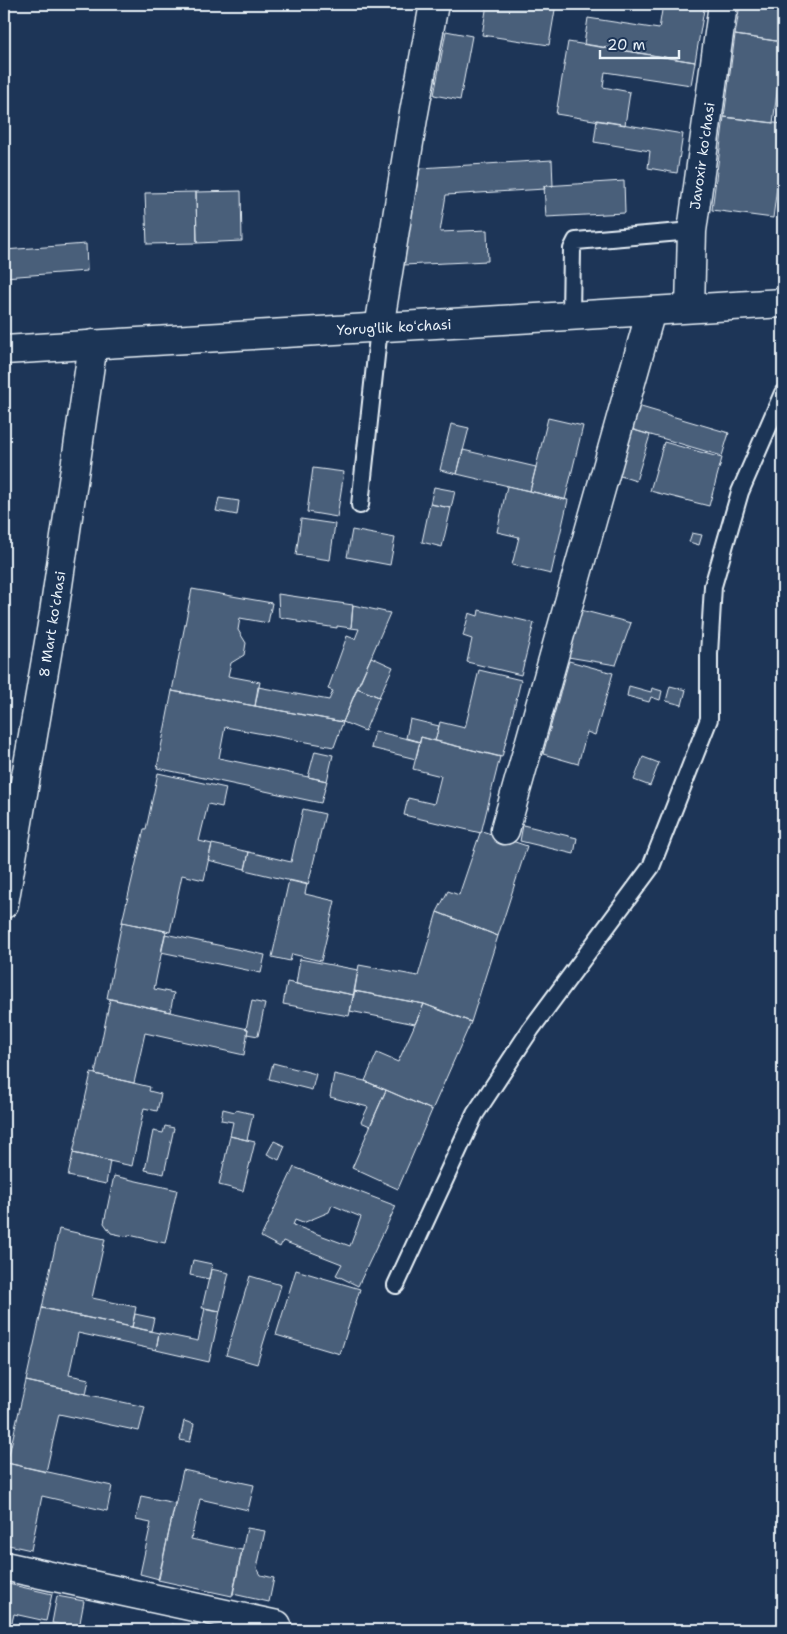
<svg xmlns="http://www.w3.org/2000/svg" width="787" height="1634" viewBox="0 0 787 1634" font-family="'Shantell Sans',sans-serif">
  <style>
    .building { fill: #495e7a; stroke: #e8f1f8; fill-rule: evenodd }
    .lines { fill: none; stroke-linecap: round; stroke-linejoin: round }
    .lane-casing { stroke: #e8f1f8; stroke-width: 20 }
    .street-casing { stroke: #e8f1f8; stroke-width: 31 }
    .secondary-casing { stroke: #e8f1f8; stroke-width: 31 }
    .lane { stroke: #1d3557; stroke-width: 16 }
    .street { stroke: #1d3557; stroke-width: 28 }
    .secondary { stroke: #1d3557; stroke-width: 28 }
    .labels { text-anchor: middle; stroke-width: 4; stroke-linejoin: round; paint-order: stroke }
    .street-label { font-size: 14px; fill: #e8f1f8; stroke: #1d3557 }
  </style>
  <rect width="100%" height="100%" fill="#1d3557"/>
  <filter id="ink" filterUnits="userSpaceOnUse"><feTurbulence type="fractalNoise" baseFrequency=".02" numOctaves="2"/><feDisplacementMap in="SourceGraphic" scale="10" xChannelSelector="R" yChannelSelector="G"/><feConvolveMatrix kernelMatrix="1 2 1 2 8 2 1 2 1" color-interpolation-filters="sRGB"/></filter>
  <g filter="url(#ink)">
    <path class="building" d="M487 4H556L549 45 482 35Z
      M663 4H705L695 62 584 44 588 18 659 29Z
      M740 4H783V42L735 35Z
      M446 31 472 36 460 100 434 95Z
      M735 35 783 42V70H780L773 123 724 117Z
      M568 42 695 62 691 85 605 72 603 87 630 92 625 125 556 114Z
      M724 117 783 124V141L773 218 712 210Z
      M597 120 683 134 677 173 648 168 650 151 594 142Z
      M552 160 553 186H544L545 189 446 195 440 232 487 230 488 261 403 265 420 168Z
      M624 181 625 213 546 217 544 186Z
      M241 191 242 241 197 243 196 192Z
      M196 192 197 243 147 244 145 193Z
      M86 244 87 271 4 277V250Z
      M631 404 729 433 722 456 624 427Z
      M548 418 583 426 565 500 530 491Z
      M451 424 469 428 457 474 440 470Z
      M624 427 650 435 636 481 611 473Z
      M664 442 722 458 709 506 650 491Z
      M463 450 536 467 530 491 457 474Z
      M313 468 344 472 337 517 307 512Z
      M507 486 568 500 551 574 512 565 519 537 497 532Z
      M434 487 455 491 451 508 430 504Z
      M219 498 239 501 237 515 216 511Z
      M430 504 451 508 442 547 422 542Z
      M301 519 335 524 330 560 296 555Z
      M352 530 395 538 390 565 347 557Z
      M692 533 702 535 699 545 689 542Z
      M192 589 272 603 268 623 240 618 238 630 246 643 244 655 231 663 228 676 260 682 255 706 172 691Z
      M278 594 353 605 351 628 337 626V628L297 622V620L279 617Z
      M353 605 390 613 343 722 255 706 258 687 329 700 333 691 328 689 347 636 355 639 359 629 351 628Z
      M479 610 534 623 521 675 467 662 472 639 463 636 469 613 478 616Z
      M581 610 631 623 616 665 568 657Z
      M371 657 393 667 379 697 357 688Z
      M569 661 613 673 595 735 587 732 578 764 543 754Z
      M479 670 521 680 502 757 435 741 440 722 465 728Z
      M629 686 651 692 652 688 662 691 660 700 651 697 649 702 627 696Z
      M670 686 686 690 682 705 666 701Z
      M357 688 379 697 365 731 343 722Z
      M172 691 343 722 334 747 225 727 219 758 327 781 321 803 157 768Z
      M410 719 439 726 435 741 421 737 420 742 406 738Z
      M375 731 420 742 416 759 371 748Z
      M421 737 500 757 481 833 404 815 408 798 434 804 441 776 413 769Z
      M315 751 333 755 327 781 308 777Z
      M643 757 659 763 650 786 634 780Z
      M158 773 226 788 222 807 208 804 199 841 212 844 204 880 182 875 170 932 122 922 144 829H146Z
      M303 809 325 814 308 885 245 870 249 852 291 862Z
      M523 825 577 838 574 854 520 841Z
      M482 831 527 846 498 936 437 912 448 891 459 895 480 833Z
      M212 844 249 852 245 869 208 860Z
      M289 880 307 884 305 894 335 901 321 961 292 954 290 961 272 957Z
      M437 912 498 936 471 1022 424 1004 354 991 359 965 418 976Z
      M122 922 166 931 154 989 174 993 170 1012 107 998Z
      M165 934 265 955 261 973 161 952Z
      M300 959 358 970 354 995 296 984Z
      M287 982 354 995 349 1016 283 1004Z
      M354 991 424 1004 415 1024 350 1011Z
      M110 999 248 1029 244 1055 145 1033 134 1083 95 1074Z
      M252 1001 265 1004 258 1036 247 1034 248 1029H246Z
      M424 1004 471 1022 432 1110 365 1081 377 1053 398 1062Z
      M273 1063 316 1074 312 1090 269 1079Z
      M91 1073 150 1087 149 1091 161 1094 157 1111 144 1108 132 1166 73 1153Z
      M334 1074 365 1081 386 1090 370 1126 361 1122 368 1107 330 1097Z
      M386 1090 432 1110 398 1189 352 1168Z
      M223 1109 235 1112 236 1110 253 1114 247 1140 230 1136 233 1122 221 1120Z
      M165 1126 174 1128 164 1174 145 1170 153 1131 163 1133Z
      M230 1136 255 1142 243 1191 219 1185Z
      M274 1141 285 1146 279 1160 267 1154Z
      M73 1153 110 1161 106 1184 68 1176Z
      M294 1167 396 1206 358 1286 336 1275 342 1264 283 1241 280 1247 261 1237ZM332 1205 361 1217 350 1246 293 1225 295 1220 303 1223 329 1212Z
      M114 1176 177 1190 165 1243 129 1235 125 1236 111 1233 104 1223Z
      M59 1229 105 1239 92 1298 136 1307 132 1327 42 1308Z
      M193 1260 212 1264 209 1279 190 1275Z
      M211 1269 229 1273 220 1311 202 1308Z
      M296 1270 360 1289 340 1354 276 1335Z
      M250 1276 281 1285 257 1364 226 1355Z
      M42 1308 159 1333 156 1350 78 1333 69 1375 89 1379 86 1394 26 1381Z
      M205 1308 220 1311 209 1362 156 1350 159 1333 198 1341Z
      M135 1314 154 1318 151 1331 132 1327Z
      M26 1381 145 1407 139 1431 59 1414 46 1472 7 1463Z
      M184 1421 194 1424 190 1442 180 1440Z
      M7 1463 112 1486 107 1511 42 1496 31 1550 4 1544V1480Z
      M183 1470 254 1485 248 1510 200 1499 191 1539 242 1550 232 1596 158 1580Z
      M141 1496 175 1503 159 1579 140 1574 151 1523 136 1520Z
      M247 1528 265 1531 257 1568 261 1575 274 1578 269 1602 233 1594Z
      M4 1583 52 1594 46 1621 14 1614 10 1630H4Z
      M57 1596 84 1601 79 1628 52 1623Z
      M171 1624 200 1630H170Z"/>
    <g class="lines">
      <g class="lane-casing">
        <path id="lane" d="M571 316 572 249 576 241 692 231
          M360 505 379 328
          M396 1285 475 1114 531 1029 651 867 709 719V654L713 586 740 492 783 393"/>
      </g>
      <g class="street-casing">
        <path id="street" d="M690 308 692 231 723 4
          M379 328 413 118 434 4
          M505 830 651 311
          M4 904 54 613 93 344
          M4 1566 277 1625"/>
      </g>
      <g class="secondary-casing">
        <path id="secondary" d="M4 350 783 303"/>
      </g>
      <use href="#lane" class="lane"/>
      <use href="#street" class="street"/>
      <use href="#secondary" class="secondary"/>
    </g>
  </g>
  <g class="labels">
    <g class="street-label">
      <text transform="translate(702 156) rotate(-82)" y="5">Javoxir koʻchasi</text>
      <text transform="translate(394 327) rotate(-3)" y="5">Yorug'lik koʻchasi</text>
      <text transform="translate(52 624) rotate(-81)" y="5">8 Mart koʻchasi</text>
    </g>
  </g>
  <rect width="787" height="1634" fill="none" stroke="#1d3557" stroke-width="20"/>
  <rect x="10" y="10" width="767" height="1614" fill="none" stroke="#e8f1f8" stroke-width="2" filter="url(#ink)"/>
  <path d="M600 50v8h79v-8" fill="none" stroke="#e8f1f8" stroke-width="2.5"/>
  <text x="607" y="50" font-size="15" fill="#e8f1f8" stroke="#1d3557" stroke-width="4" paint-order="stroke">20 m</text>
</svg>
